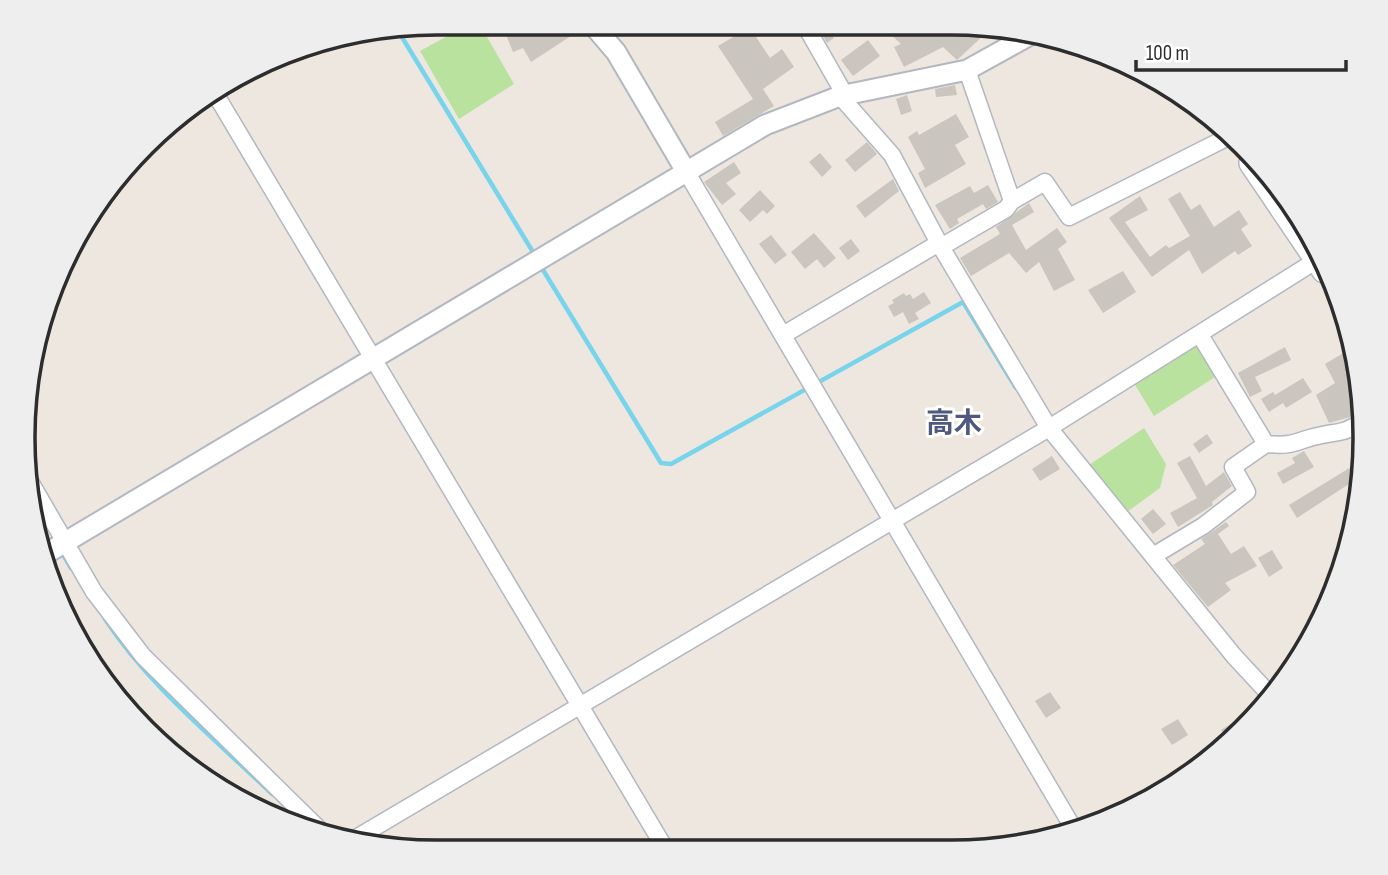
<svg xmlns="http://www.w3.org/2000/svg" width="1388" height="875" viewBox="0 0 1388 875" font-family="'Sofia Sans Condensed','Noto Sans JP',sans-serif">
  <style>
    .green { fill: #bae29f }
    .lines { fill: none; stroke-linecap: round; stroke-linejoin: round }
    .stream { stroke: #77d4eb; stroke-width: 4.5 }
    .building { fill: #cac5be }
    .minor-casing { stroke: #b3b7c0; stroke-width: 19 }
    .tertiary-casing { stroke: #b3b7c0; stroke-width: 23 }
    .secondary-casing { stroke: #b3b7c0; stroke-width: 26 }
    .minor { stroke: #fff; stroke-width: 16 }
    .tertiary { stroke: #fff; stroke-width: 19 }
    .secondary { stroke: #fff; stroke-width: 23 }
    .labels { text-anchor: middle; stroke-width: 6; stroke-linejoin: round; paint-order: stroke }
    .quarter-label { font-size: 28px; font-weight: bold; fill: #4e597d; stroke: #fff }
    .rim { fill: none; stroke: #2d2d2d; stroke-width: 3.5 }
  </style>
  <rect width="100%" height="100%" fill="#eee7e0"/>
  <path class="green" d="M471 23H479L514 84 459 119 420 51Z
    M1203 340 1223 372 1154 416 1135 385Z
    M1144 428 1166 464 1160 488 1127 512 1089 465Z"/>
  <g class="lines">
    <path class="stream" d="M397 29 536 257
      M540 265 661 463 671 464 963 302 1016 388
      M61 551 71 568
      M105 619C149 686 215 739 272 794"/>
  </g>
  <path class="building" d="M534 23 567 24 574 34 531 62 523 48 513 52 506 35Z
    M753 25H775L756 37 770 58 782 49 794 67 763 89 774 106 723 136 715 122 753 99 718 46Z
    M817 25H825L834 38 827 43Z
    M881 25 946 26 953 33 961 26H979L986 33 957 60 943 47 904 67 894 47 901 44Z
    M868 40 880 56 853 76 841 60Z
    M955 85 957 95 936 97 935 89Z
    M907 95 912 111 901 115 896 99Z
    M956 114 969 137 955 145 966 164 925 188 918 173 925 169 908 137 917 131 919 135Z
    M867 142 877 154 855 172 845 160Z
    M820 153 832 167 822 177 809 162Z
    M734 162 741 173 726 183 736 194 722 205 704 182Z
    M893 179 899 191 865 218 856 206Z
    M988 185 998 202 986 209 983 204 957 219 959 223 950 229 935 205 970 186 974 193Z
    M760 190 775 206 767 214 763 210 750 222 739 210Z
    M1180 192 1191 210 1200 204 1214 227 1239 210 1248 224 1241 229 1252 246 1238 255 1235 251 1202 274 1189 250 1152 277 1109 218 1140 196 1148 210 1125 222 1150 257 1166 245 1169 248 1190 236 1168 199Z
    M1029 203 1034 212 1012 225 1026 250 1057 228 1067 242 1058 249 1075 280 1054 291 1039 262 1026 273 1009 253 971 276 960 258 1000 234 996 227Z
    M814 233 836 258 824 268 817 259 805 269 791 252Z
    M771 235 787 255 775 264 759 244Z
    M851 239 860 251 848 260 839 248Z
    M1123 271 1136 292 1103 313 1088 290Z
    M924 292 931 303 915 313 919 319 909 324 903 312 894 317 888 306 894 303 892 300 904 293 906 296 910 294 913 299Z
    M1285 347 1291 360 1255 377 1262 391 1250 397 1238 373Z
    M1350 349 1356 366 1345 372 1357 392 1361 389 1360 414 1329 423 1316 395 1335 383 1325 364Z
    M1303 378 1312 392 1286 408 1283 403 1269 412 1261 399 1273 392 1275 395Z
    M1207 434 1213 443 1199 453 1193 444Z
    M1304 451 1314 467 1283 484 1277 473 1295 463 1292 458Z
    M1052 456 1060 469 1040 481 1032 469Z
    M1190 456 1206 486 1224 472 1232 486 1212 502 1213 505 1178 527 1170 513 1197 498 1177 463Z
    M1356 464 1355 480 1297 518 1289 505Z
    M1153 509 1166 524 1153 534 1141 519Z
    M1226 522 1229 526 1218 534 1231 554 1244 546 1257 566 1225 583 1231 590 1208 607 1173 565 1205 544 1201 539Z
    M1272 550 1283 568 1269 577 1258 558Z
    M1050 692 1061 708 1046 718 1035 701Z
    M1253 710 1256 714 1228 741 1221 730Z
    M1178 719 1188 735 1172 745 1161 729Z"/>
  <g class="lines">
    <g class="minor-casing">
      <path id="minor" d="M805 25 845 95
        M601 32 618 24
        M967 70 1012 201
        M213 90 666 850
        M840 96 892 155 941 247 1049 428 1234 656 1272 697
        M687 173 1072 826
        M941 247 1006 209 1012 201 1045 182 1069 217 1228 137
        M783 335 939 243
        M1200 335 1266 444
        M28 478 94 592 143 656 322 832
        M1153 556 1203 526 1247 492 1233 467 1266 444C1297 447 1295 440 1322 435 1341 431 1340 434 1359 424
        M353 840 1049 428 1317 260"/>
    </g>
    <g class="tertiary-casing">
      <path id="tertiary" d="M592 24 616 52 687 173
        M42 556 765 125 840 96 967 70 1032 34"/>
    </g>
    <g class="secondary-casing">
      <path id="secondary" d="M1251 163 1324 271"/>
    </g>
    <use href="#minor" class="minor"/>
    <use href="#tertiary" class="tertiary"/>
    <use href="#secondary" class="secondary"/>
  </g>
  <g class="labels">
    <g class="quarter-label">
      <text x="954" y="432">高木</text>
    </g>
  </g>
  <path d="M0 0H1388V875H0ZM437 35H951A402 402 0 0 1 1353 437V438A402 402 0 0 1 951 840H437A402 402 0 0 1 35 438V437A402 402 0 0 1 437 35Z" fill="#eee" fill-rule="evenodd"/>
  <path class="rim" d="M437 35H951A402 402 0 0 1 1353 437V438A402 402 0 0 1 951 840H437A402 402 0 0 1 35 438V437A402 402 0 0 1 437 35Z"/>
  <path d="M1136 60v10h210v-10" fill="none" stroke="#2d2d2d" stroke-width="3.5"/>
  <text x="1146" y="60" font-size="21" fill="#2d2d2d" stroke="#ffffff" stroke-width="5" paint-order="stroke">100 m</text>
</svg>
